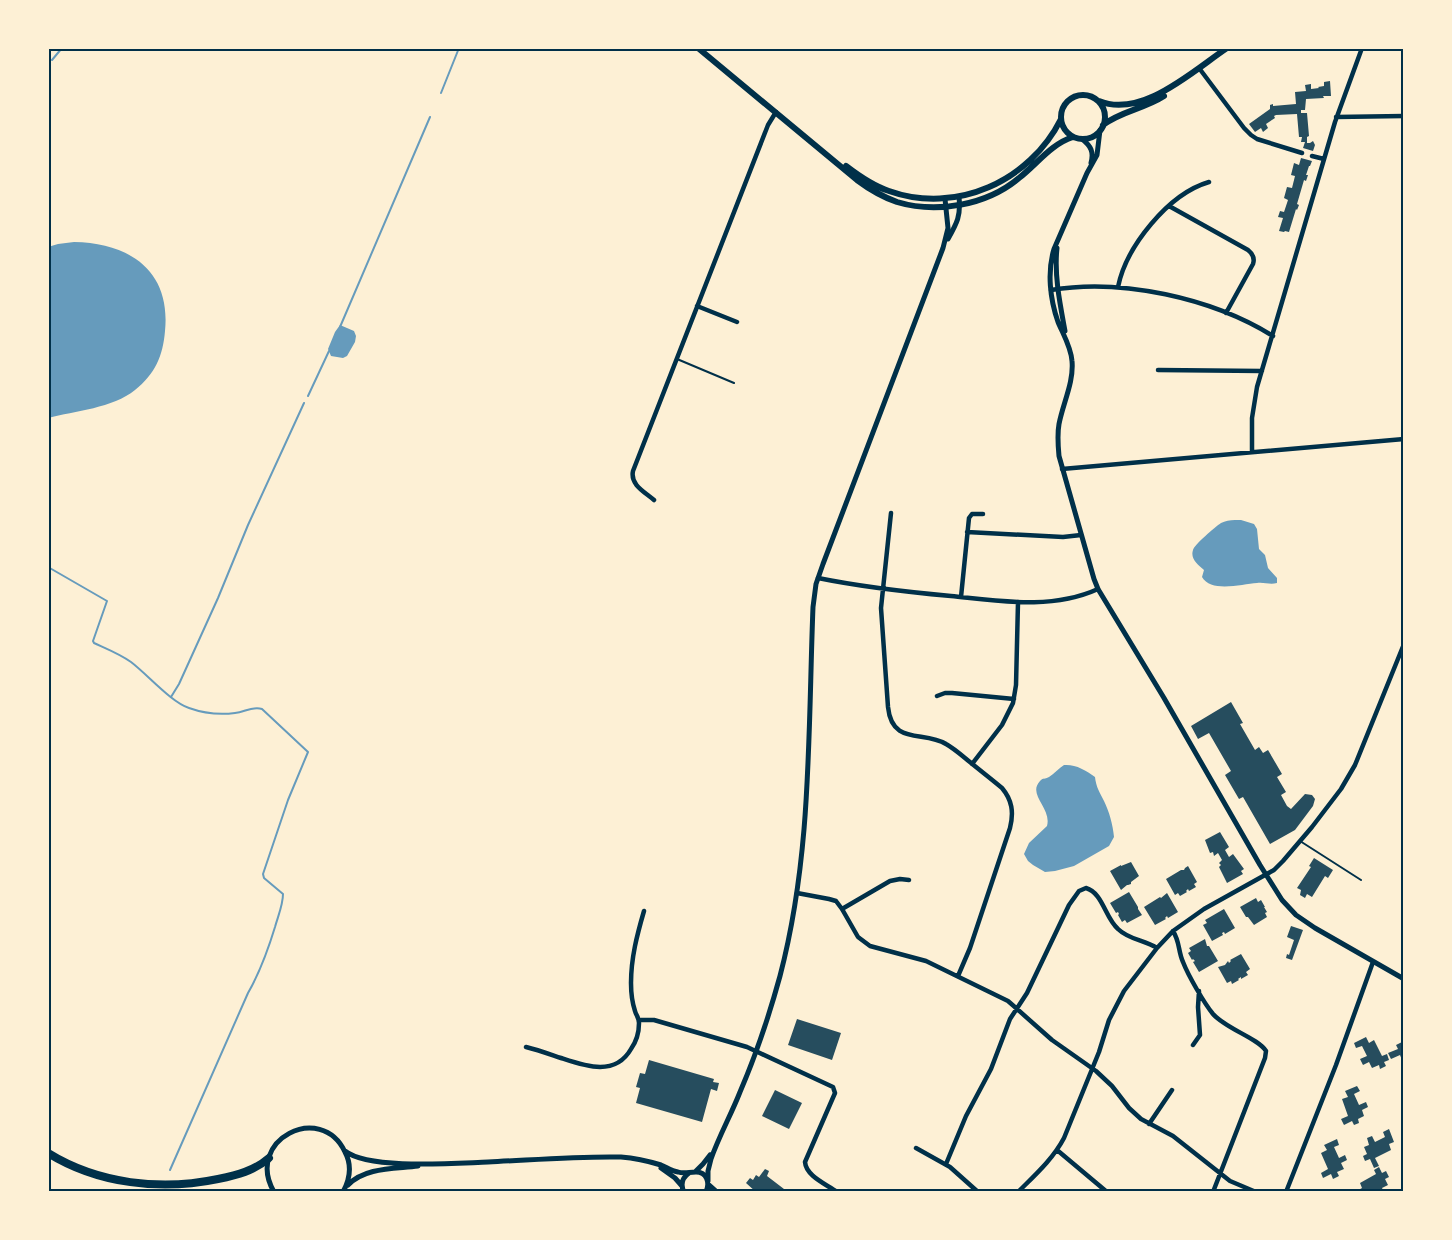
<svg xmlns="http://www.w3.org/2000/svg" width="1452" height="1240" viewBox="0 0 1452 1240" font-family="Lora,serif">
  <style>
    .water { fill: #669bbc }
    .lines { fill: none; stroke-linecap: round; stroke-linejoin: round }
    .stream { stroke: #669bbc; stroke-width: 2 }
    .building { fill: #264d5e }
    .service { stroke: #003049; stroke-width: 2 }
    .minor { stroke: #003049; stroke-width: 4.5 }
    .tertiary { stroke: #003049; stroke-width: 5 }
    .secondary { stroke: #003049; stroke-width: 6 }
    .trunk { stroke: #003049; stroke-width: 8 }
    .neatline { fill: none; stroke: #003049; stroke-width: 2 }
  </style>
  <rect width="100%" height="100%" fill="#fdf0d5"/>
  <path class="water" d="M74 242C130 243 171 271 165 331 163 356 155 374 135 390 113 408 75 411 48 418V247L58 244Z
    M340 325 354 331 356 336 355 342 347 356 343 358 331 356 328 349 335 332Z
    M1235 520H1241L1254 524 1257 529 1259 549 1265 555 1268 568 1277 578V583C1270 585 1264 582 1257 583 1242 584 1211 593 1202 577L1204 570C1198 565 1190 559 1193 550 1194 545 1215 527 1221 523 1225 521 1230 520 1235 520Z
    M1064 765C1075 764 1086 770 1095 777 1096 787 1100 793 1104 801 1109 811 1113 825 1114 837L1109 846 1074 866 1055 871 1045 872 1033 865 1028 861 1024 854 1029 843 1047 826C1052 808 1027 795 1040 781 1044 777 1044 780 1049 777 1054 774 1059 768 1064 765Z"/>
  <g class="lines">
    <path class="stream" d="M52 60 62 48
      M441 93 459 48
      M340 327 430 117
      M308 396 329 351
      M48 567 107 601 93 641 94 643C107 649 120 654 131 662 148 675 171 702 189 708 203 713 220 715 235 713 245 712 252 706 262 709L308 752 288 800 263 874 264 878 283 894C283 905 278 916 275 927 268 950 260 972 248 993L170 1170
      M171 697 179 684 218 598 248 525 304 403"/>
  </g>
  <path class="building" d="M1330 81 1331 96H1323L1324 98 1306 99 1305 110H1301V113H1307L1309 136 1307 137V143H1310L1313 141 1315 145 1313 151 1303 148 1305 142H1301L1302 137H1299L1297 114 1276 115 1274 116 1275 118 1266 124 1268 128 1263 132 1261 128 1255 132 1249 124 1270 109V105L1273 104V106L1296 104 1295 92 1306 91 1305 85 1311 84V89L1319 88 1318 87 1324 86V82Z
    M1301 158 1312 161 1310 166H1309L1306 175H1308L1306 181 1304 180 1297 204 1299 205 1297 210 1296 209 1289 232 1285 231 1284 232 1279 231 1283 218 1278 217 1280 211 1284 212 1288 200 1284 198 1287 187 1292 188 1295 176 1291 175 1294 163 1299 165Z
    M1231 702 1243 723 1240 724 1255 750 1259 747 1263 753 1268 750 1282 774 1277 777 1286 792 1281 795 1287 806 1291 809 1305 794 1312 795 1315 799 1313 806 1295 830 1270 844 1243 797 1239 799 1225 775 1231 771 1209 733 1198 739 1191 726Z
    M1220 832 1229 847 1225 850 1229 857 1233 854 1244 869 1241 871 1243 874 1227 883 1219 867 1221 865 1219 863 1222 860 1218 853 1214 856 1213 852 1210 853 1205 840Z
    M1314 858 1333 870 1328 878 1325 876 1312 897 1307 894 1305 898 1300 895 1301 890 1297 888 1311 867 1309 866Z
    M1131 862 1139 876 1131 882V884L1128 885H1127L1121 890 1110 871 1121 865V866Z
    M1188 866 1197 882 1194 884 1196 887 1189 891 1188 889 1186 891 1187 892 1180 896 1178 893 1175 895 1166 879 1181 870H1184L1185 868Z
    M1129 892 1138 907V909L1142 915 1127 923 1125 920 1122 922 1118 915 1119 914 1118 912 1116 913 1110 903Z
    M1167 893 1178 912 1168 918 1167 916 1165 918 1166 919 1155 925 1144 907 1160 897 1161 898Z
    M1256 898 1258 902 1261 900 1265 907H1264L1267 912 1265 913 1267 917 1254 925 1248 917H1246L1240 907Z
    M1224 909 1235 928 1225 934 1224 932 1222 933 1223 935 1212 941 1203 925 1207 923 1205 920Z
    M1291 926 1303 930 1292 960 1286 958 1287 954 1289 955 1294 940 1287 937Z
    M1205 939 1207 946H1209L1218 961 1199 972 1193 962 1195 961 1193 959 1192 960 1188 953 1191 951 1189 948Z
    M1241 954 1250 969 1246 972 1248 975 1241 979V977L1238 979 1239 980 1232 984 1231 981 1227 983 1218 967 1225 965 1228 961 1229 963 1231 961 1230 960Z
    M797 1019 841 1033 832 1060 788 1045Z
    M1366 1037 1369 1043 1374 1040 1382 1056 1387 1054 1389 1060 1384 1062 1386 1066 1380 1069 1379 1065 1372 1068 1369 1062 1363 1065 1360 1059 1367 1056 1362 1046 1356 1048 1354 1043Z
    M1402 1042 1404 1048V1065L1400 1055 1391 1059 1388 1053 1398 1049 1396 1045Z
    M649 1060 714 1079 713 1082 719 1083 717 1091 711 1089 702 1122 636 1103 640 1088 636 1087 640 1073 645 1074Z
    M1357 1086 1360 1091 1354 1094 1359 1105 1366 1102 1368 1107 1362 1110 1364 1116 1358 1119 1359 1123 1354 1125 1352 1121 1344 1125 1341 1119 1348 1116 1342 1099 1348 1097 1345 1091Z
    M775 1090 802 1103 789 1129 762 1116Z
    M1389 1129 1394 1142 1389 1144 1391 1150 1375 1158 1379 1166 1374 1168 1370 1159 1365 1161 1363 1156 1367 1154 1364 1147 1369 1145 1367 1138 1372 1136 1375 1142 1385 1137 1383 1132Z
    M1337 1139 1339 1145 1334 1147 1339 1158 1345 1155 1347 1160 1341 1163 1344 1169 1337 1172 1339 1176 1333 1179 1331 1174 1323 1178 1321 1173 1328 1169 1321 1153 1327 1150 1324 1145Z
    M1379 1167 1382 1173 1386 1171 1389 1177 1385 1179 1388 1185 1382 1188 1384 1192H1377V1191L1374 1192H1355L1362 1188 1360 1183 1376 1174 1374 1170Z
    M765 1169 769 1171 767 1176 784 1189 781 1192H756L746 1183 750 1178 753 1180 756 1175 759 1177Z"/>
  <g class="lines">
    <path class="service" d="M677 359 734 383
      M1300 841 1361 880"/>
    <path class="minor" d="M1199 68 1244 128 1251 135 1257 139 1302 153
      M1336 117 1404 116
      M1312 156 1324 159
      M1169 206 1248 250C1253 254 1255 258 1253 264L1226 313
      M1118 287C1126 247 1168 194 1209 182
      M1051 290C1121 278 1212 298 1273 336
      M697 306 737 322
      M1158 370 1262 371
      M1252 452V418L1257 387 1335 122 1362 48
      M1062 469 1404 439
      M654 500C645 492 630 485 633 471L768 125 776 112
      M891 513 881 608 888 707C892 746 924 730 946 744 953 748 959 753 965 758 977 768 990 778 1002 788 1012 800 1014 812 1010 828L970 948 958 976
      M967 532 1063 537 1081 535
      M818 578C862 587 907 592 951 596 1000 601 1052 610 1098 589
      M961 597 969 518 972 514H983
      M937 696 945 693H952L1014 699
      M972 764 1002 725 1013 703 1016 685 1018 602
      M797 893 829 899 836 901 842 909 858 937 870 946 926 961 1008 1001 1052 1040 1096 1071 1112 1086 1129 1108 1141 1119 1173 1136 1230 1181 1256 1192
      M842 909 890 881 900 879 909 880
      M1173 931C1180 942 1178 951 1183 962 1188 975 1204 1003 1213 1014 1226 1029 1258 1038 1266 1051L1265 1058 1213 1192
      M640 1020H654L747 1047 833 1087 835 1093 805 1162C806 1176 826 1184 837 1192
      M1193 1045 1200 1035 1198 1007 1199 991
      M526 1047C538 1050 549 1054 561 1058 585 1066 615 1077 631 1049 636 1042 639 1032 639 1023 639 1018 636 1015 635 1011 632 1002 631 992 631 983 631 958 637 935 644 911
      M1149 1124 1172 1090
      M916 1148 950 1167 978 1192
      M1057 1150 1107 1192
      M946 1164 966 1116 991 1069 1010 1019 1027 993 1069 905 1079 891 1086 888C1103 893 1105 918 1118 929 1129 940 1145 940 1157 948
      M1018 1192C1035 1175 1053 1159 1064 1138L1099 1052 1109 1020 1124 991 1157 948 1173 931 1204 909 1274 870 1283 861 1312 827 1341 789 1355 765 1404 644
      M1286 1192 1336 1065 1373 962
      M1403 1192 1404 1190"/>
    <path class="tertiary" d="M1100 130 1097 155 1087 173 1054 249C1047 272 1050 299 1058 322 1063 334 1071 347 1072 361 1074 382 1063 403 1059 424 1057 435 1058 445 1059 456L1094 579 1098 589 1164 698 1260 865 1282 900 1296 915 1315 928 1404 979
      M1082 139C1091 146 1094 152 1091 163
      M948 239C957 223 961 216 959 197
      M1057 248C1054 275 1060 304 1065 331
      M345 1151C369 1170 456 1163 488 1162 532 1160 577 1156 621 1157 634 1158 648 1161 661 1165 666 1167 672 1171 678 1172 684 1174 689 1172 696 1172 707 1172 710 1183 706 1192
      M661 1168 675 1178 682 1186
      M695 1172 703 1164 710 1155
      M708 1181V1171L711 1159C719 1136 731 1115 740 1092 756 1055 769 1016 780 976 812 854 808 732 813 607L816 584 823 564 943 248 948 228 945 199
      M708 1184 717 1192
      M348 1185C365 1167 395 1169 418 1166
      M274 1192C244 1140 321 1101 345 1152 352 1165 350 1179 343 1192
      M684 1192C680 1184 682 1178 689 1173"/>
    <path class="secondary" d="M698 48 857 180C869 189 883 197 897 202 937 214 987 205 1019 178 1037 164 1051 144 1073 137
      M1061 117a22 22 0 1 1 44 0a22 22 0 1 1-44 0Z
      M1099 101C1142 119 1194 70 1227 48
      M1103 125C1121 111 1144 109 1164 96
      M846 166C859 176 873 186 889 191 956 215 1030 181 1061 119"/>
    <path class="trunk" d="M48 1153C98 1184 161 1191 218 1179 237 1175 254 1171 269 1158"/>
  </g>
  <rect width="1452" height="1240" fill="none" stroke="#fdf0d5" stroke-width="99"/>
  <rect x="50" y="50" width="1352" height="1140" class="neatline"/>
</svg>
